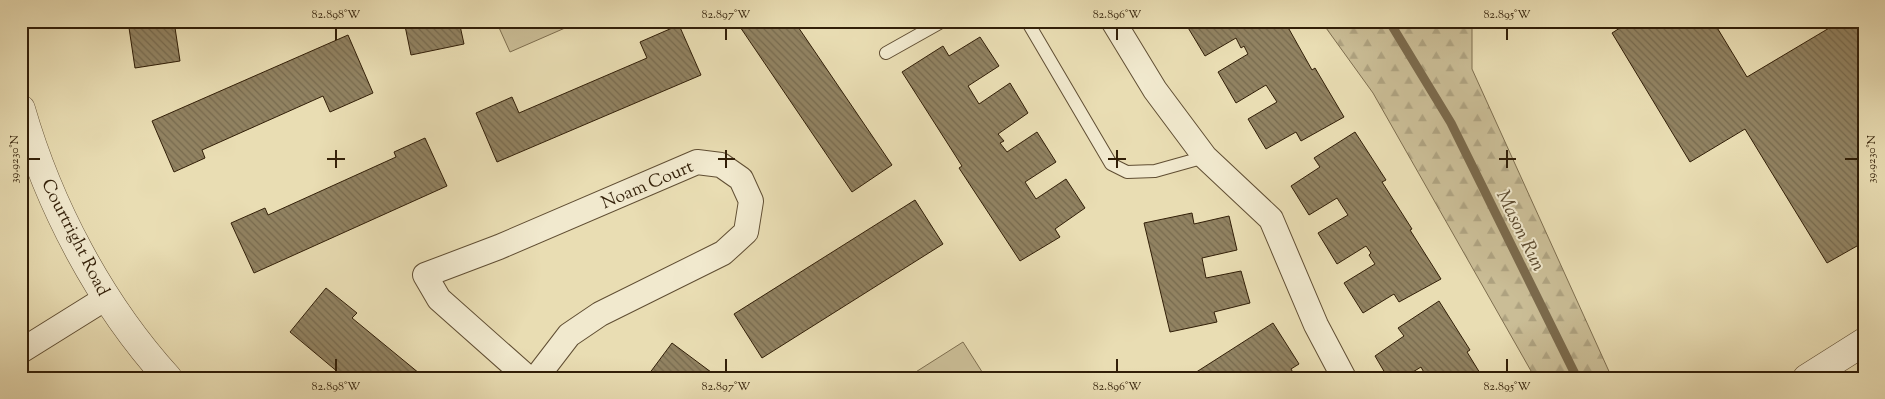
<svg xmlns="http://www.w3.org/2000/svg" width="1885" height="399" viewBox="0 0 1885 399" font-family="'Sorts Mill Goudy',serif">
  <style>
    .forest { fill: url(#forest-firs); stroke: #7e6e4f }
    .park { fill: #cabd96; stroke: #7e6e4f }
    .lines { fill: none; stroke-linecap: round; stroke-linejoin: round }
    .stream { stroke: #7b6a4c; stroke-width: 9 }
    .building { fill: url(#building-back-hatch); stroke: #321f08 }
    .service-casing { stroke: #604e33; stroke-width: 14 }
    .minor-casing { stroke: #604e33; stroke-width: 26 }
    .tertiary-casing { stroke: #604e33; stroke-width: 29 }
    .service { stroke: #f1e9ce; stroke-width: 12 }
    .minor { stroke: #f1e9ce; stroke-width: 24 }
    .tertiary { stroke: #f1e9ce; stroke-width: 28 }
    .ticks { fill: none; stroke: #321f08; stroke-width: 2 }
    .labels { text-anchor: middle; stroke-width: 4; stroke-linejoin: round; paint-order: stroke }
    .street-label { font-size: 18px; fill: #321f08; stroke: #f1e9ce }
    .water-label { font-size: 19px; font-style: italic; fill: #5c4b30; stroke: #f1e9ce }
    .neatline { fill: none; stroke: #321f08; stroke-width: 2 }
    .ticks-label { font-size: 12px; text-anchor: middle; fill: #321f08 }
  </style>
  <defs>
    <pattern id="forest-firs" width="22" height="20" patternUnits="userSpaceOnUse" patternTransform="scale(1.25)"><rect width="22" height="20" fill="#cabd96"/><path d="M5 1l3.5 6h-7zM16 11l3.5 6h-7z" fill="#aea280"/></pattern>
    <pattern id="building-back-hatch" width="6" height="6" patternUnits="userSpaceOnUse" patternTransform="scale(1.25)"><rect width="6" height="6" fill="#918261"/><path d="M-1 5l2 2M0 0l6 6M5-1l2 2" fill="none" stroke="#776a4e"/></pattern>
  </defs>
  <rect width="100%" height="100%" fill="#e9ddb3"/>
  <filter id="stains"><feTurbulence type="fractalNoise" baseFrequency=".004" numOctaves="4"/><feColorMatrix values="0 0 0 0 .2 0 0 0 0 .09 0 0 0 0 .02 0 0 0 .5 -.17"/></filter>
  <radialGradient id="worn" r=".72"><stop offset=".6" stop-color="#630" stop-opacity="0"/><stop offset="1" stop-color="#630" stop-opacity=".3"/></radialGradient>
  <path class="forest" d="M1321 21H1468L1472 26V69L1612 378H1535L1373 93Z"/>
  <path class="park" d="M496 21H562L565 28 510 52Z
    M963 342 986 378H912L911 375Z"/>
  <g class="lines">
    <path class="stream" d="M1389 21 1451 123 1577 378"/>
  </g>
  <path class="building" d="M128 21H174L180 61 135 68Z
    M404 21H459L464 44 411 55Z
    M736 21H794L892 165 852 192Z
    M1195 21H1281L1282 23 1285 22 1312 70 1315 68 1344 117 1301 141 1296 132 1266 149 1248 119 1277 102 1266 85 1236 103 1218 72 1248 54 1244 46 1241 48 1236 38 1205 56 1187 26Z
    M1631 21H1713L1747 77 1841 21H1864V242L1827 263 1745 129 1690 162 1612 33Z
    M679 25 701 75 497 162 476 113 512 97 519 113 647 58 640 42Z
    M348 35 373 93 330 112 323 96 202 150 205 158 174 172 152 121Z
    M980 37 999 66 968 86 979 104 1010 83 1028 113 998 134 1004 141 1000 143 1007 152 1037 132 1056 162 1025 182 1036 199 1066 179 1085 208 1055 229 1060 237 1020 261 959 168 962 166 902 72 943 46 949 56Z
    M1355 132 1386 180 1382 182 1412 229 1410 230 1441 279 1399 302 1394 294 1363 313 1344 283 1375 264 1369 255 1371 253 1366 246 1337 264 1318 233 1348 215 1337 198 1309 215 1291 186 1320 167 1314 158Z
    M425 138 447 186 254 273 231 223 265 208 268 215 396 157 394 152Z
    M915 200 943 244 762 358 734 314Z
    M1192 213 1194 224 1229 216 1237 250 1202 258 1206 278 1241 271 1250 303 1214 312 1217 322 1170 332 1144 223Z
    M326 288 357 313 352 318 425 378H345L290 332Z
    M1439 301 1470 350 1467 352 1483 378H1427L1421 367 1403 378H1388L1375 356 1404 336 1398 328Z
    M1273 323 1299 364 1291 369 1296 378H1187Z
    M672 343 719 378H646Z"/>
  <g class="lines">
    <g class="service-casing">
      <path id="service" d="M1027 21 1111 164 1127 172 1155 171 1205 157
        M886 53 943 21"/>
    </g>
    <g class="minor-casing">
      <path id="minor" d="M1113 21 1155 90 1205 157 1271 219 1316 325 1344 378
        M21 351 106 298
        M528 378 439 299 425 275 499 247 697 162 721 165 741 179 751 201 746 232 723 253 600 314 569 335 536 378"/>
    </g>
    <g class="tertiary-casing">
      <path id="tertiary" d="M21 109C49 206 100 303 168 378
        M1807 378 1864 342"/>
    </g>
    <use href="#service" class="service"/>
    <use href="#minor" class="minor"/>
    <use href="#tertiary" class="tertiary"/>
  </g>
  <path class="ticks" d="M336 28V40M726 28V40M1117 28V40M1507 28V40M336 150V168M726 150V168M1117 150V168M1507 150V168M28 159H40M327 159H345M718 159H735M1108 159H1126M1499 159H1516M1845 159H1858M336 359V372M726 359V372M1117 359V372M1507 359V372"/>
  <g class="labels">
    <g class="street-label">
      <text transform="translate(647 184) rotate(-23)" y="6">Noam Court</text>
      <text transform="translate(76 237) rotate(63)" y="6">Courtright Road</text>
    </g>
    <g class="water-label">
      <text transform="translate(1522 230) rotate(64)" y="7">Mason Run</text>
    </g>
  </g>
  <rect width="1885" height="399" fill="none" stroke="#e9ddb3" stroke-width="55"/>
  <rect x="28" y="28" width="1830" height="344" class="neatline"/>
  <g class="ticks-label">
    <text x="336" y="18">82.898°W</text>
    <text x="726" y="18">82.897°W</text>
    <text x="1117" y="18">82.896°W</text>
    <text x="1507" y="18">82.895°W</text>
    <text transform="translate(14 159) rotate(-90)" y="4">39.9230°N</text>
    <text transform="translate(1871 159) rotate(-90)" y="4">39.9230°N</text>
    <text x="336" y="390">82.898°W</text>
    <text x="726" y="390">82.897°W</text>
    <text x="1117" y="390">82.896°W</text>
    <text x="1507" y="390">82.895°W</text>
  </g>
  <rect width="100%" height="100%" filter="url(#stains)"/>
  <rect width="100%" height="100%" fill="url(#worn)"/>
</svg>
